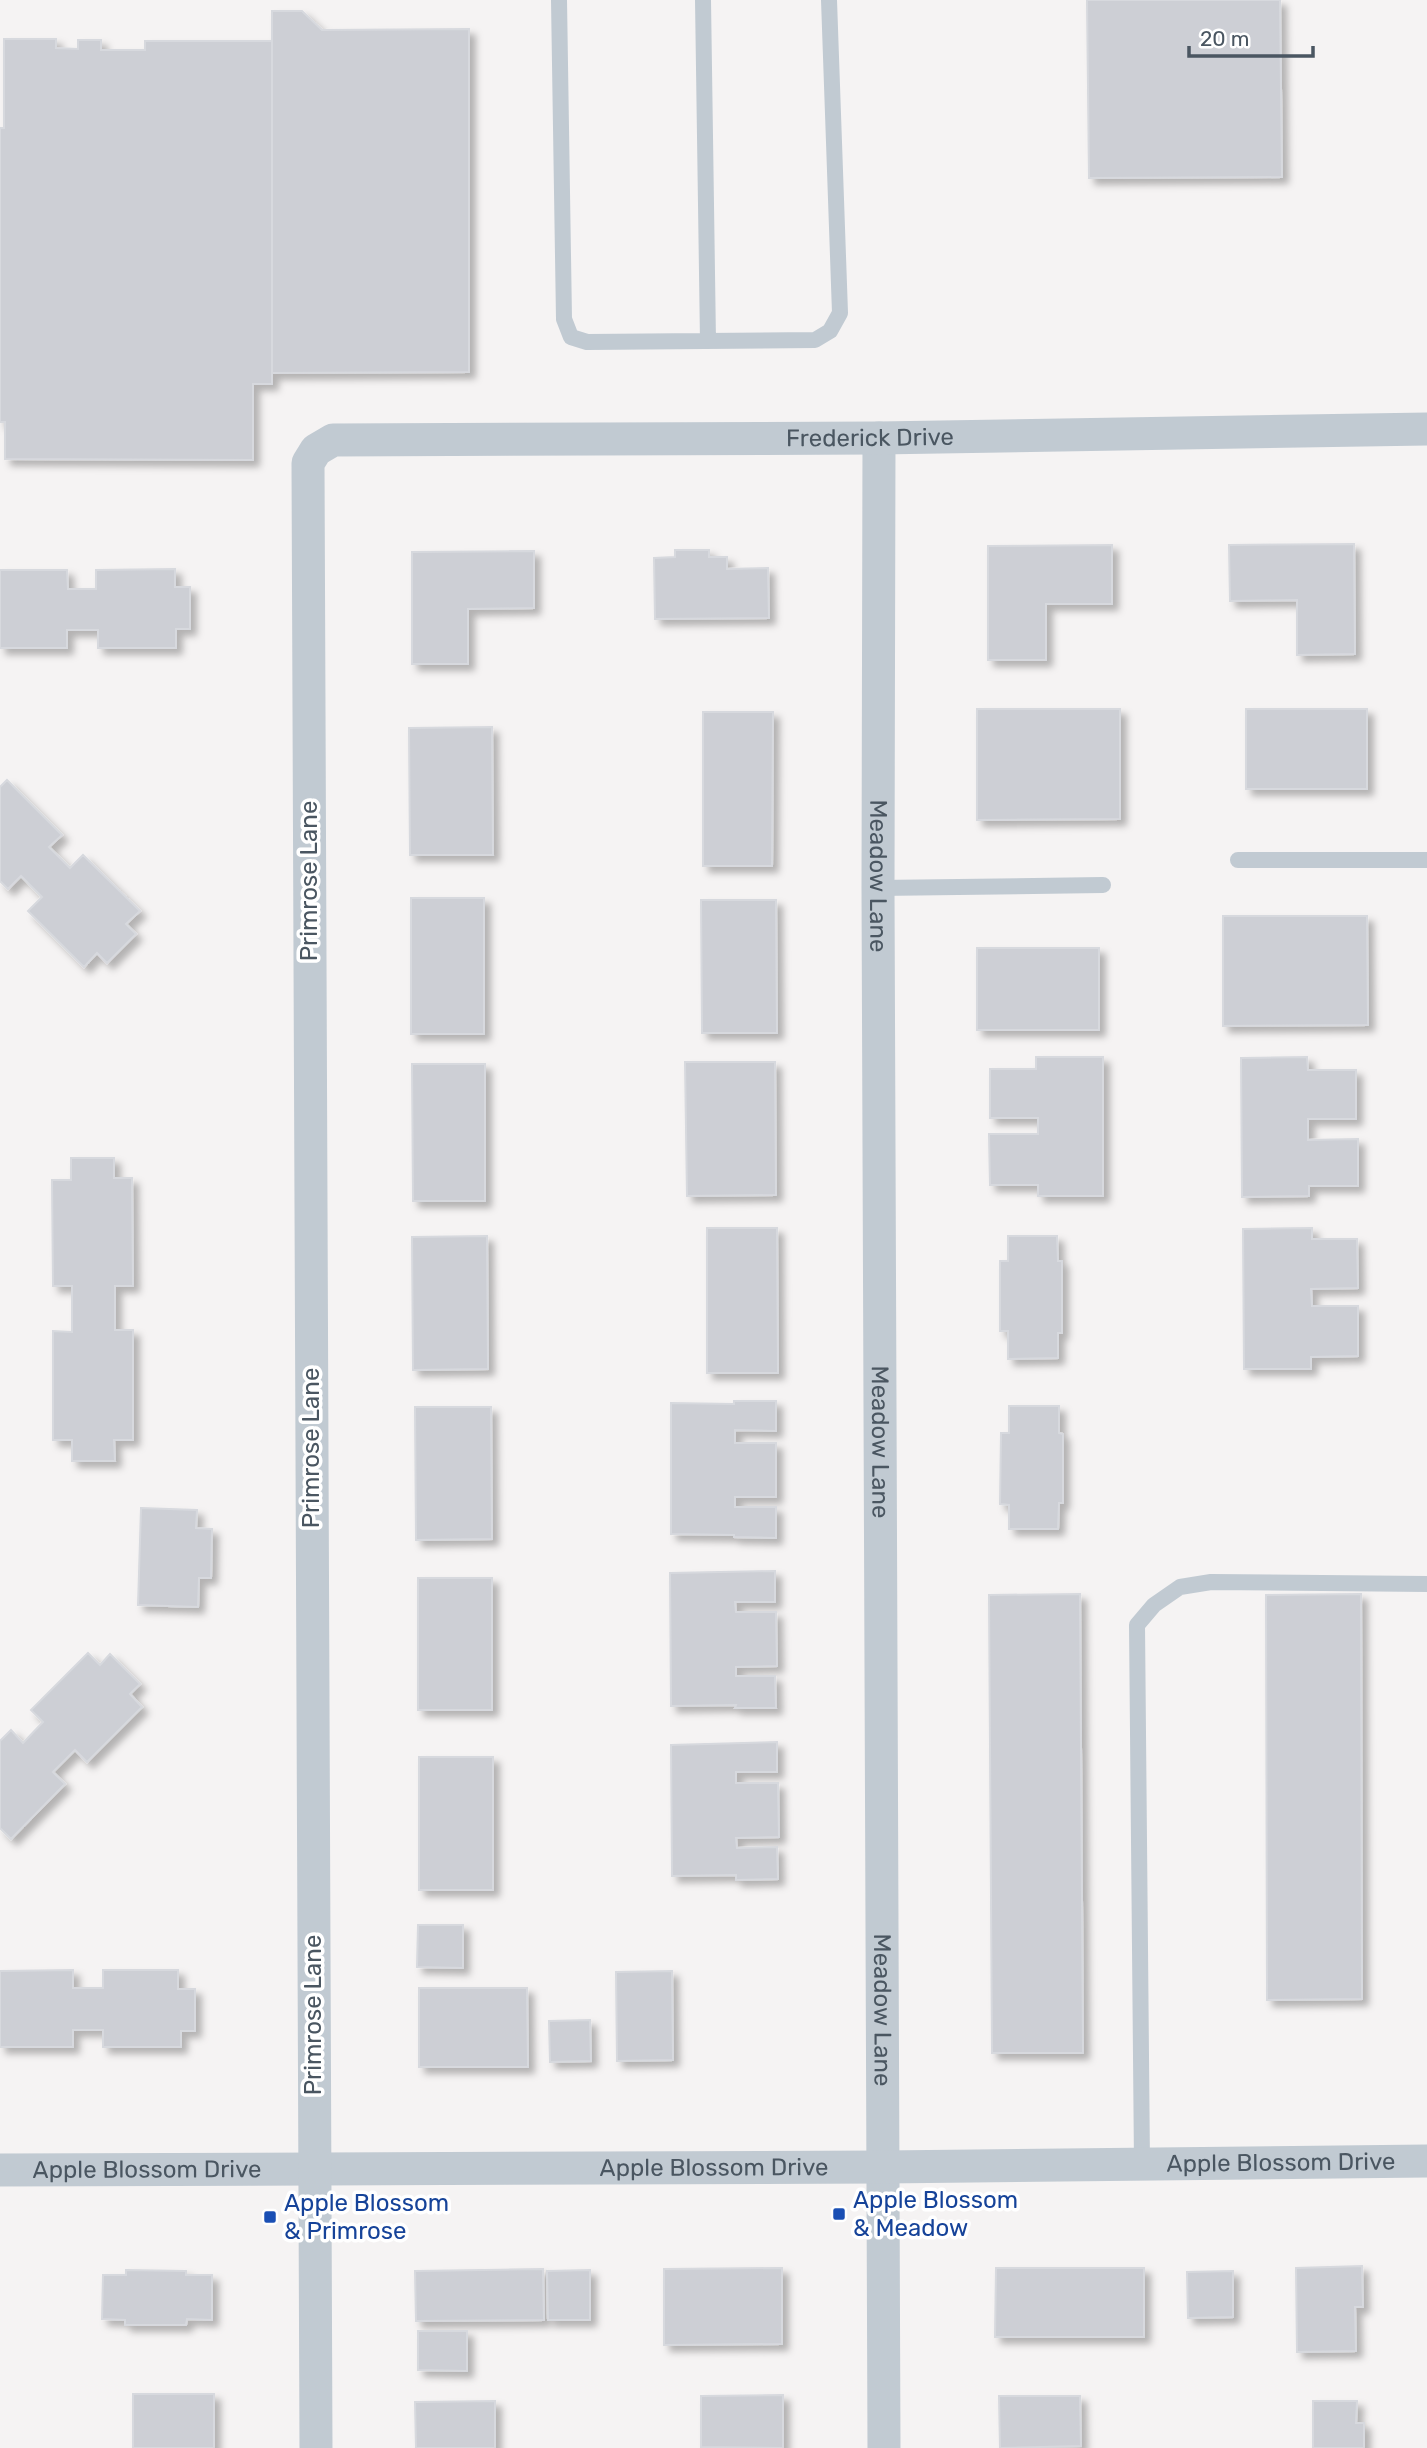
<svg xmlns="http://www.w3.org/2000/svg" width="1427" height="2448" viewBox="0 0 1427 2448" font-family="Rubik,sans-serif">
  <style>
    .building { fill: #cdcfd5; stroke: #d7d9de; stroke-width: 2; filter: url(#shadow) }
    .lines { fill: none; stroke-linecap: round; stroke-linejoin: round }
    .lane { stroke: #c1cad2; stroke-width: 16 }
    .street { stroke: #c1cad2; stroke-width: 33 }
    .transit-dot { fill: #1a4fb4; stroke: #fff; stroke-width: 2.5 }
    .labels { text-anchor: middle; stroke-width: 7; stroke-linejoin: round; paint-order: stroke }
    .street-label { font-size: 24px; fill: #4a5661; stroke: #fff }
    .transit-label { font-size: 24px; fill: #164399; stroke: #fff; text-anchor: start }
  </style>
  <defs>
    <filter id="shadow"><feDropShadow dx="6" dy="6" stdDeviation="3.5" flood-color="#0004"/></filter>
  </defs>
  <rect width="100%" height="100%" fill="#f5f3f3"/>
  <path class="building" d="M1087 0H1280L1282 177 1089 178Z
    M272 11H302L322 30 469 29V372L272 373Z
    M4 39H56V48L78 49V40H101V50H145V41H272V384H253V460L5 459V422H0V128H4Z
    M1354 544 1355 654 1297 655V600L1230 601 1229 545Z
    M1112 545V604H1046V660H988V546Z
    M675 550H709V557H727V569L768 568 769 618 655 619 654 558 675 557Z
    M534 551V608L468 609V664H412V552Z
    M175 569V587H190V629H176V648H98V630H67V648H0V570H67L68 589H96V570Z
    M977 709H1120V819L977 820Z
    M1246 709H1367V789H1246Z
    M703 712H773L772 866H703Z
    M492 727 493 855H410L409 728Z
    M7 780 62 835 49 847 70 868 83 855 140 911 126 924 136 934 107 963 97 953 84 967 28 911 42 897 21 876 8 889 0 881V787Z
    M411 898H484V1034H411Z
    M701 900H776L777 1033H702Z
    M1223 916H1367L1368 1025 1223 1026Z
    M977 948H1099V1030H977Z
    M1036 1057H1103V1196H1038V1185H990L989 1134H1038V1118H990V1069H1036Z
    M1307 1057 1308 1070H1356V1119H1308V1140L1358 1139V1186H1309V1196L1242 1197 1241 1058Z
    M685 1062H775L776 1195 687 1196Z
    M412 1064H485V1201H413Z
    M71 1158H114V1178H132L133 1286H115V1330H133V1440H114L115 1461H72V1440H53V1331L72 1332V1286H53L52 1180H71Z
    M707 1228H777L778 1373H707Z
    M1312 1228V1239H1357L1358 1288 1311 1289 1312 1306H1358V1356L1311 1357V1369H1244L1243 1229Z
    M487 1236 488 1369 413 1370 412 1237Z
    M1008 1236H1057L1058 1261H1062V1333H1058V1358L1008 1359V1331H1000V1261H1008Z
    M734 1401H776V1431L735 1430V1443H776V1497H735V1507H776V1538L734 1537V1535L671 1534V1403L734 1404Z
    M1009 1406H1059V1433L1063 1434V1503H1059L1058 1529H1009V1505L1000 1504 1001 1433H1009Z
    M415 1407H491L492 1539 416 1540Z
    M141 1508 197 1510 196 1528 212 1529 211 1578H199L198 1607 138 1605Z
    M775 1571V1602H735L736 1612H776L777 1666 736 1667V1676H775L776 1708H735L736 1705 671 1706 670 1573Z
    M418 1578H492V1710H418Z
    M1080 1594 1083 2053H992L989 1595Z
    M1361 1594 1362 1999 1267 2000 1266 1595Z
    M88 1653 100 1665 110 1654 140 1684 130 1694 142 1707 87 1762 75 1750 53 1772 65 1784 11 1839 0 1828V1741L11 1730 23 1743 43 1722 31 1710Z
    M777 1742V1772H736V1783H778L779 1837 736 1838 737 1848 777 1847 778 1879 736 1880V1875L672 1876 671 1745Z
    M419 1757H493V1890H419Z
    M418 1925H463V1968L417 1967Z
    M73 1970V1988H103V1970H178V1989H195V2031H181V2047H103V2030H73V2047H0V1971Z
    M672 1971 673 2060 617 2061 616 1972Z
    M419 1988H527L528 2067H419Z
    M590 2020 591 2061 550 2062 549 2021Z
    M1362 2266 1363 2307H1355L1356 2351 1297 2352 1296 2268Z
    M782 2268V2344L664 2345V2269Z
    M996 2268H1144V2337H995Z
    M543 2269 544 2320 416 2321 415 2271Z
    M126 2270 186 2271V2275H212V2320L187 2319 186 2325H125V2320L102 2319 103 2275H126Z
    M590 2270V2320H548L547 2271Z
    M1233 2271V2317L1188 2318 1187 2272Z
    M418 2331H467V2371L418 2370Z
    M133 2394H214V2448H133Z
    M783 2395V2448L701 2447V2396Z
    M999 2396H1080L1081 2446 1000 2448Z
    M495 2401V2448H416L415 2402Z
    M1313 2401H1357L1356 2423H1364V2448H1313Z"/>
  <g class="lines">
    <path class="lane" d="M559 0 564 319 571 337 587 342 815 340 830 331 840 313 829 0
      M703 0 708 341
      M1238 860H1427
      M878 888 1103 885
      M1142 2164 1137 1625 1154 1605 1180 1587 1211 1582 1427 1584"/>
    <g class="street">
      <path id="s1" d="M879 438 878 888 884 2448"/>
      <path id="s2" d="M0 2170 884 2167 1427 2161"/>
      <path id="s3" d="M316 2448 308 463 316 450 333 440 879 438 1427 429"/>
    </g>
  </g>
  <g class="transit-dot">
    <rect x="832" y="2207" width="14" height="14" rx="3.5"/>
    <rect x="263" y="2210" width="14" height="14" rx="3.5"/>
  </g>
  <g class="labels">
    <g class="street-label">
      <text dy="8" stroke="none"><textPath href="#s3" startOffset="2557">Frederick Drive</textPath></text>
      <text dy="8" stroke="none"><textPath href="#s1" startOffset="438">Meadow Lane</textPath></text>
      <text transform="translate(309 881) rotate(-90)" y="8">Primrose Lane</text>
      <text dy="8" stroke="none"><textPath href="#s1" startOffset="1004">Meadow Lane</textPath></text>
      <text transform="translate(311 1448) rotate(-90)" y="8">Primrose Lane</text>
      <text dy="8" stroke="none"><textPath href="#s1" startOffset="1572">Meadow Lane</textPath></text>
      <text transform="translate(313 2015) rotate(-90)" y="8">Primrose Lane</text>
      <text dy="8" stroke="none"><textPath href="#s2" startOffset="1281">Apple Blossom Drive</textPath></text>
      <text dy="8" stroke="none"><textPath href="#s2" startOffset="714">Apple Blossom Drive</textPath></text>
      <text dy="8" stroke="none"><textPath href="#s2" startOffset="147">Apple Blossom Drive</textPath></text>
    </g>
    <g class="transit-label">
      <text x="853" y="2208">Apple Blossom<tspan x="853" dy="28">&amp; Meadow</tspan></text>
      <text x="284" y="2211">Apple Blossom<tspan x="284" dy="28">&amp; Primrose</tspan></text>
    </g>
  </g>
  <path d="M1189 46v10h124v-10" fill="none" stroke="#4a5661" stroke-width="3.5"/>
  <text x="1200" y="46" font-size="21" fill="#4a5661" stroke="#ffffff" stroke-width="5" paint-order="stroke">20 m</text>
</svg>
